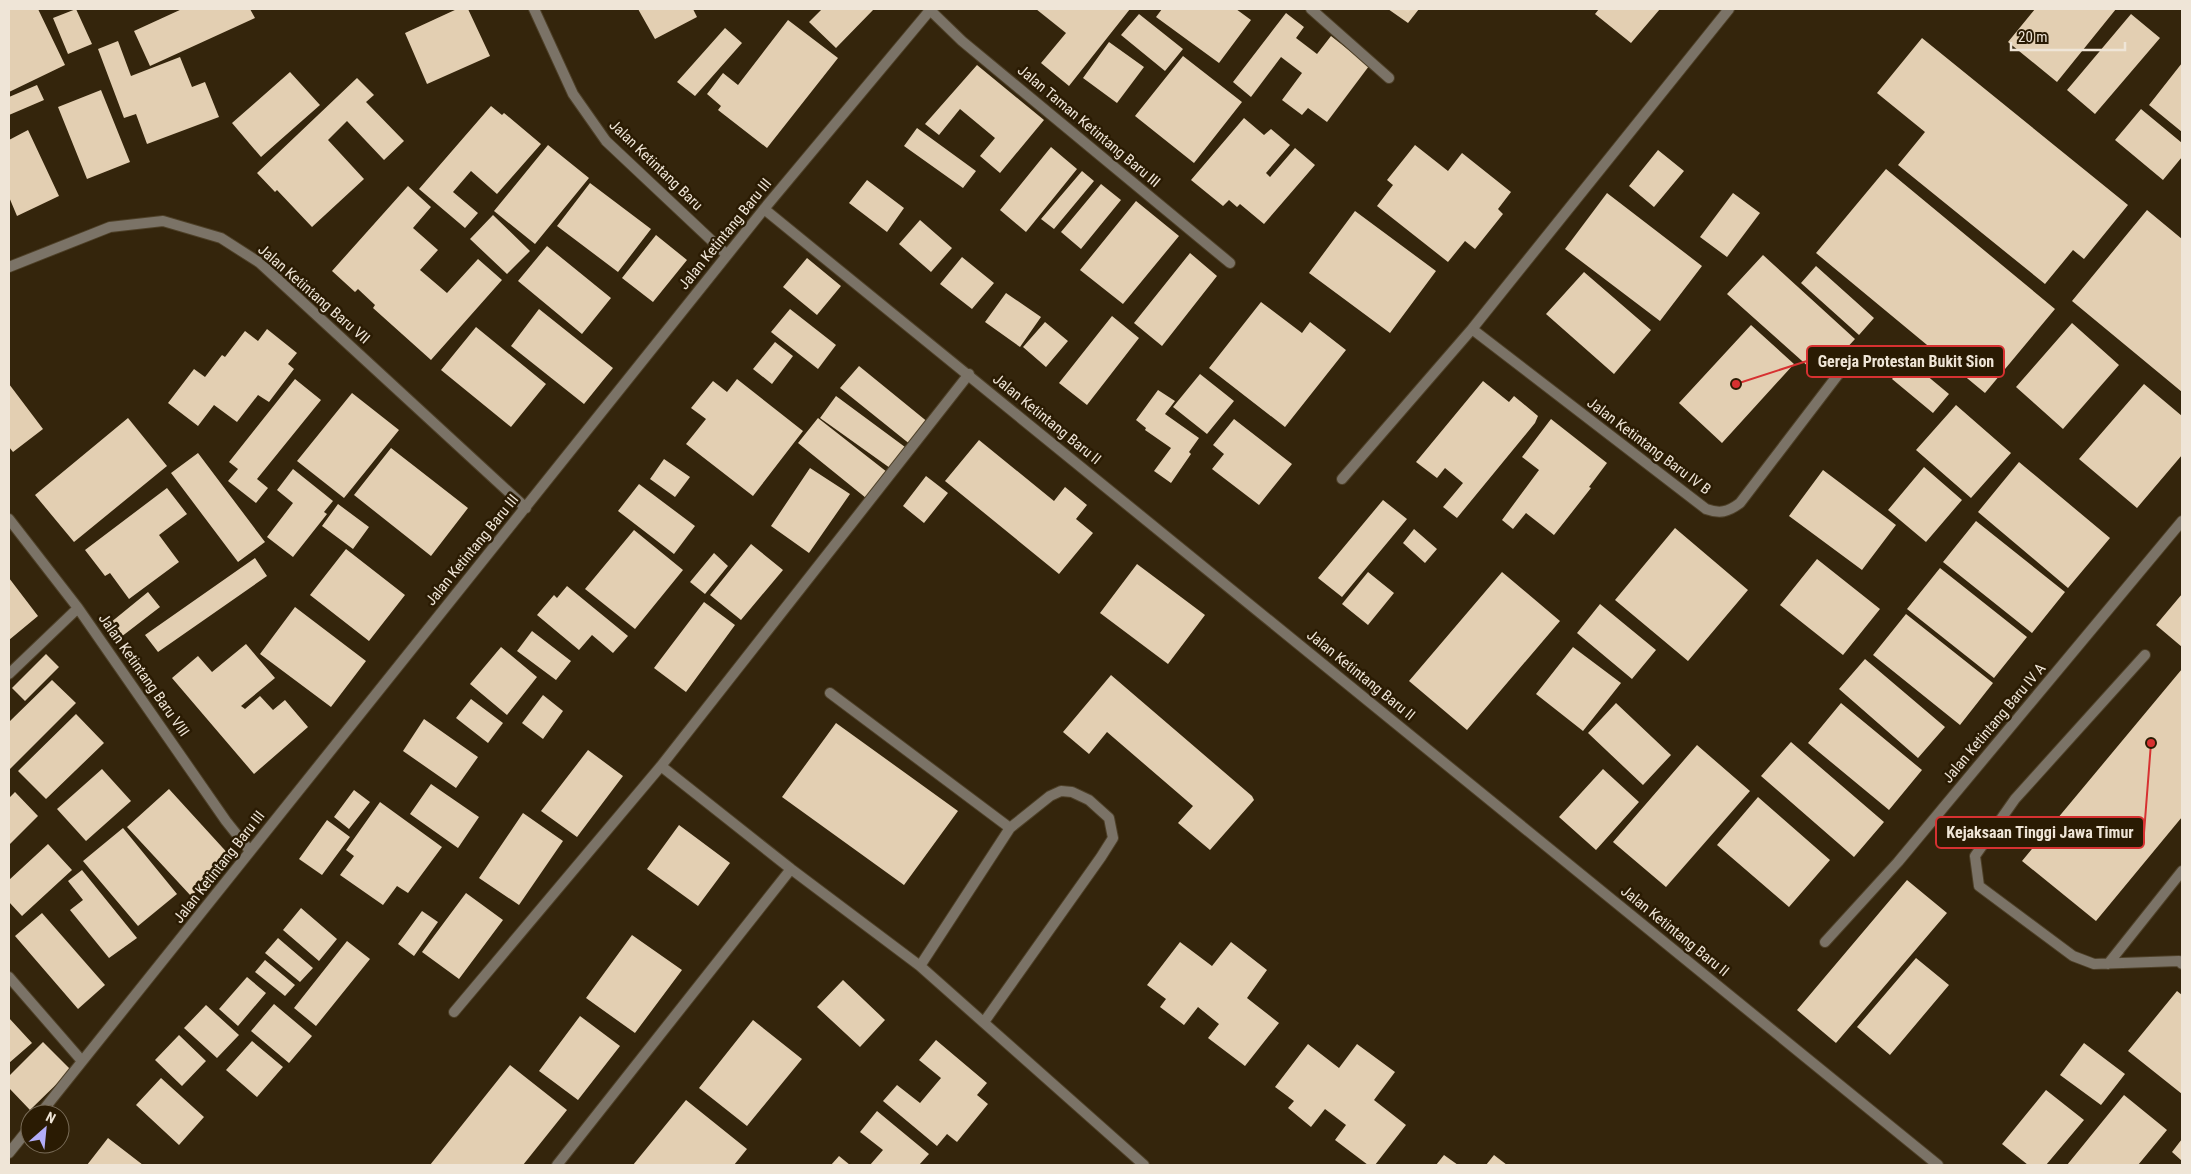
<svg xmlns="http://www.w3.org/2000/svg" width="2191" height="1174" viewBox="0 0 2191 1174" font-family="'Roboto Condensed',sans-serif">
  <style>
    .building { fill: #e3cfb2 }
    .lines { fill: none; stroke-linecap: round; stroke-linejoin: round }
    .lane-casing { stroke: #4e4028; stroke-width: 12 }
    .street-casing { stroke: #4e4028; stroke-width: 12 }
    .lane { stroke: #7b7367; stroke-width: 10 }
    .street { stroke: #7b7367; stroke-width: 10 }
    .labels { text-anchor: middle; stroke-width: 5; stroke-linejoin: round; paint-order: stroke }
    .street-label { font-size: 15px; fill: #efe5d7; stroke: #2a1b03 }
    .leader { fill: none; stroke: #d73131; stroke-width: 2 }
    .callout-dot { fill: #d73131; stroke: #2a1b03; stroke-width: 2 }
    .callout { fill: #2a1b03; stroke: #d73131; stroke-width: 2 }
    .callout-label { font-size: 16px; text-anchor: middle; font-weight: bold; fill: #efe5d7 }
  </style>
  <rect width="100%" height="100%" fill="#34250c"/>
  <path class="building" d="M9 9H38L65 65 9 92Z
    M76 9 92 44 68 54 53 18Z
    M182 9H250L255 18 150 66 134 31Z
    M457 9H468L490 56 427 84 405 33Z
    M638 9H693L697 17 655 39Z
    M822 9H874L836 48 809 22Z
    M1036 9H1130L1069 86 1041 63 1066 33Z
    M1162 9H1236L1251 20 1219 63 1156 17Z
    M1388 9H1419L1408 23Z
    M1599 9H1660L1631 43 1595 14Z
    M2035 9H2116L2057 82 2008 42Z
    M1286 13 1304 27 1296 38 1317 54 1331 36 1369 66 1327 122 1308 108 1302 115 1282 100 1302 73 1281 57 1251 97 1233 82Z
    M1139 14 1183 49 1165 71 1121 35Z
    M2131 14 2160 38 2095 114 2067 90Z
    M788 20 838 58 767 148 718 110 721 106 707 94 723 73 738 85Z
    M725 28 742 43 695 96 677 82Z
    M1922 38 2128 205 2084 259 2073 250 2045 284 1898 165 1925 132 1877 93Z
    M118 41 131 76 180 57 192 87 205 82 219 117 147 144 136 114 124 118 98 49Z
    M1109 42 1144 67 1117 103 1083 78Z
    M1183 56 1242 102 1194 163 1135 116Z
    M2182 63V132L2149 105Z
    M977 65 1044 120 1000 173 980 156 995 138 960 109 939 135 925 124Z
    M290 72 320 105 261 157 232 123Z
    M357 78 374 95 366 102 404 141 384 160 347 121 328 140 364 179 312 227 277 190 275 192 257 173Z
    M37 85 44 100 9 115V97Z
    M101 90 130 162 87 179 58 107Z
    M491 106 502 115 504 113 541 144 497 194 471 171 453 192 478 213 465 228 419 189Z
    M2141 109 2182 143V157L2163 180 2115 140Z
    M1244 118 1264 135 1271 129 1290 145 1266 173 1270 177 1295 148 1315 165 1264 224 1240 204 1237 207 1229 200 1223 206 1191 180Z
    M917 128 976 171 963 188 904 146Z
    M28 130 59 196 17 216 9 197V140Z
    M548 145 589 178 535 244 494 211Z
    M1415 145 1448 171 1462 153 1511 192 1498 209 1503 214 1475 249 1465 241 1448 262 1377 206 1393 185 1387 180Z
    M1051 147 1077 169 1026 232 1000 210Z
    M1658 150 1684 171 1654 207 1629 186Z
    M1886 169 2055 309 1985 393 1816 253Z
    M1082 171 1094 181 1054 229 1041 219Z
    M867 180 904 208 887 232 849 203Z
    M590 183 651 229 618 272 557 226Z
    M1101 184 1121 200 1081 249 1061 232Z
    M408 186 431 207 413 228 438 250 420 270 447 293 478 259 502 280 431 360 373 308 375 305 358 289 355 292 332 271Z
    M1607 193 1702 266 1660 321 1565 249Z
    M1733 193 1760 213 1727 257 1700 237Z
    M1136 201 1179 236 1123 304 1080 270Z
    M2147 210 2182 239V392L2072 301Z
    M1355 211 1436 271 1390 333 1309 273Z
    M493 215 530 251 507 274 470 239Z
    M920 220 952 248 931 272 899 244Z
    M656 235 687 260 653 302 622 278Z
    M547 246 611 298 582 334 518 281Z
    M1190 253 1217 276 1162 346 1134 323Z
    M1763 255 1855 339 1820 377 1727 294Z
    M962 257 994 283 972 309 940 284Z
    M807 258 841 286 817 315 783 287Z
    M1816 266 1874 318 1859 335 1801 283Z
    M1584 272 1651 330 1614 374 1546 314Z
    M1006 293 1041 317 1020 347 985 322Z
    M1261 302 1302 333 1310 322 1346 350 1285 427 1209 368Z
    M539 309 613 368 584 404 511 346Z
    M790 309 836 345 818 369 771 332Z
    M1112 316 1139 338 1087 405 1059 383Z
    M1045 322 1068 341 1046 367 1023 347Z
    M2072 323 2119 365 2063 429 2016 387Z
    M1751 325 1794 364 1722 443 1679 403Z
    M476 327 546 384 511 427 441 370Z
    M267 329 297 353 288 364 294 369 269 402 258 395 237 422 214 405 198 426 168 403 194 369 205 377 222 355 225 357 245 331 258 341Z
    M775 342 793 356 772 384 753 369Z
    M1908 360 1949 394 1933 413 1892 379Z
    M859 366 929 423 911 445 840 388Z
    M1200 374 1234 401 1207 434 1173 407Z
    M295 379 321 400 257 479 268 488 256 503 228 481 238 469 229 462Z
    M737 379 803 431 753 496 686 444 706 419 691 408 713 381 727 392Z
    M1483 381 1509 402 1514 396 1538 416 1535 423 1457 518 1443 507 1463 483 1445 468 1437 478 1416 462Z
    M9 384 43 429 13 452 9 447Z
    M2144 384 2182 416V455L2137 508 2079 459Z
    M1158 390 1175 401 1165 414 1199 438 1189 452 1191 454 1171 483 1154 471 1171 448 1145 430 1146 428 1136 420Z
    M352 393 399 430 344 498 297 461Z
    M836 396 905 447 890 468 820 418Z
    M1956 405 2011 453 1971 498 1916 450Z
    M128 418 167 466 74 542 35 495Z
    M818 418 887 472 866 498 798 443Z
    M1234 419 1292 464 1259 505 1212 469 1224 454 1213 445Z
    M1551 419 1607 463 1589 487 1591 488 1554 535 1526 513 1513 529 1502 520 1539 470 1522 457Z
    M979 440 1054 501 1065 487 1087 505 1076 519 1093 533 1059 574 945 481Z
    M391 448 468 508 431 556 354 495Z
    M198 453 265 542 238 562 171 473Z
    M664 459 690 477 675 497 650 479Z
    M2019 462 2110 538 2068 588 1978 512Z
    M1924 467 1962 500 1926 542 1888 510Z
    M810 468 850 494 809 553 771 526Z
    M293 469 333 501 324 512 327 514 293 557 267 537 293 503 277 490Z
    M1823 470 1896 525 1862 570 1789 516Z
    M926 476 948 493 924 523 903 506Z
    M639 484 695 526 674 554 618 511Z
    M167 488 187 514 159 535 179 562 129 599 110 573 105 576 85 550Z
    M1383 500 1407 519 1342 597 1318 578Z
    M338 504 369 527 353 549 322 526Z
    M1976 521 2065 592 2032 633 1943 562Z
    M1675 528 1748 590 1688 661 1615 600Z
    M1414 529 1437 549 1425 563 1403 543Z
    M634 530 683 570 635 629 585 589Z
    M751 544 783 570 741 620 710 595Z
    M346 549 405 595 369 641 310 595Z
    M714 553 728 566 705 594 690 582Z
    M255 558 267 576 158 652 145 635Z
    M1817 559 1880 609 1843 655 1780 605Z
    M1137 564 1205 615 1168 664 1100 613Z
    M1940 568 2027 637 1994 678 1907 609Z
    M1368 572 1394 593 1368 625 1342 604Z
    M1502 572 1560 621 1467 730 1409 681Z
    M9 578 38 616 9 640Z
    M567 586 628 636 613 653 592 635 579 650 537 615 554 595 557 598Z
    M148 592 160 607 121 637 110 623Z
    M2182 594V647L2156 625Z
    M704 602 735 625 686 692 654 668Z
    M1600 604 1656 650 1632 679 1577 633Z
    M295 607 366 661 331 707 260 654Z
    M1906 614 1993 683 1960 725 1873 655Z
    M532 631 571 661 556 680 517 651Z
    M246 644 275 678 241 706 245 709 260 696 273 710 285 700 308 727 254 774 172 678 198 656 212 672Z
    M501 647 537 677 507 715 470 684Z
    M1573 647 1621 683 1583 731 1536 694Z
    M46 654 59 667 25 701 12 688Z
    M1865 659 1945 727 1918 758 1839 689Z
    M2182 669V817L2096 921 2022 861Z
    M1111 675 1252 796 1254 800 1210 850 1178 823 1193 806 1107 732 1089 754 1063 732Z
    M52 680 76 703 9 770V722Z
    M543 695 563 711 543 739 522 723Z
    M471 699 503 723 488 743 456 718Z
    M1616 703 1671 755 1643 785 1588 733Z
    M1841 703 1922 770 1889 810 1808 743Z
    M76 714 104 743 46 799 18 771Z
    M424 719 478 757 456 788 403 751Z
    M836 723 958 811 904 885 782 797Z
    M1791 742 1884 822 1854 857 1761 776Z
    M1697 745 1750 791 1666 887 1613 842Z
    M588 750 623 776 577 837 541 811Z
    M102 769 131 801 86 841 57 809Z
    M1603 769 1639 802 1596 850 1559 817Z
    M431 784 479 817 458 848 410 814Z
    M169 789 232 858 191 896 127 827Z
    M354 790 370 802 349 829 334 817Z
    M15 792 38 816 9 845V798Z
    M1758 797 1830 860 1789 907 1717 845Z
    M380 802 442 847 408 893 397 886 383 905 340 875 354 856 346 850Z
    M523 813 563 841 519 905 479 878Z
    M327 820 350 837 322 875 299 859Z
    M679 825 730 863 698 906 647 869Z
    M123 828 177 894 138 926 83 861Z
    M48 844 72 870 22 916 9 902V880Z
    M82 870 137 938 109 958 70 910 83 900 68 881Z
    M1907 880 1947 913 1836 1043 1797 1010Z
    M466 893 503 920 459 979 422 952Z
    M301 908 337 939 319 961 283 930Z
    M422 911 438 922 414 956 398 944Z
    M42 913 105 985 78 1009 15 936Z
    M632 935 682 970 635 1033 586 998Z
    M278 938 313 968 300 982 265 953Z
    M347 941 370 959 316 1026 294 1008Z
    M1180 942 1212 966 1231 942 1267 970 1247 998 1279 1023 1245 1066 1208 1038 1219 1024 1198 1007 1184 1025 1160 1007 1166 999 1147 985Z
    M1916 958 1949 985 1890 1055 1857 1027Z
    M265 960 295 985 285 996 255 972Z
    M247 977 266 993 238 1026 219 1009Z
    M843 980 885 1020 860 1047 817 1007Z
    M2177 991 2182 995V1094L2128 1051Z
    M274 1004 312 1036 289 1063 251 1031Z
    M206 1005 239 1035 217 1058 184 1028Z
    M580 1016 620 1046 578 1100 539 1071Z
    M9 1018 32 1043 9 1063Z
    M753 1020 802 1059 747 1126 699 1088Z
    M179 1035 206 1061 182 1086 155 1060Z
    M936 1040 987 1083 977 1095 988 1104 957 1142 947 1134 937 1146 883 1101 897 1085 920 1103 941 1078 919 1060Z
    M252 1041 283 1067 257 1097 226 1070Z
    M43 1042 71 1070 30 1110 9 1088V1076Z
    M2084 1043 2125 1074 2101 1105 2060 1075Z
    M1308 1044 1339 1068 1357 1044 1395 1072 1374 1100 1406 1125 1375 1165H1368L1335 1140 1346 1125 1325 1109 1311 1127 1288 1108 1294 1101 1275 1087Z
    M510 1065 567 1110 523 1165H430Z
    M161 1078 204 1117 179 1145 136 1105Z
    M2046 1090 2084 1120 2046 1165H2028L2002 1144Z
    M2124 1095 2167 1130 2138 1165H2067Z
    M686 1100 747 1149 734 1165H633Z
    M877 1111 929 1154 919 1165H870L883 1150 860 1132Z
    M108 1138 143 1165H87Z
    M2182 1139V1161L2172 1152Z
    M1444 1155 1458 1165H1436Z
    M1494 1155 1507 1165H1486Z
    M839 1156 850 1165H831Z"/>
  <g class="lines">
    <g class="lane-casing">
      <path id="lane" d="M2145 655 2015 799 1975 856 1979 886 2073 956 2094 964 2179 961 2182 964
        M830 693 1010 828
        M661 766 969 374
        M2108 964 2182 871
        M920 966 1010 828 1050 796 1061 791 1072 792 1089 800 1109 818 1113 838 1101 857 984 1022
        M454 1012 661 766 791 869 920 966 1144 1165
        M557 1165 791 869"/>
    </g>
    <g class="street-casing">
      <path id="street" d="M534 9 573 94 606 141 727 255
        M929 9 962 41 1230 263
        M1311 9 1389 78
        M764 209 1938 1165
        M9 267 110 227 163 221 221 238 260 263 526 508
        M1472 329 1706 509C1720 514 1728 512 1740 503L1850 359
        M1342 479 1472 329 1729 9
        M9 519 78 608 226 821 250 851
        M9 674 78 608
        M1825 942 1898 862 2182 521
        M9 977 82 1061
        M40 1114 764 209 931 9
        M9 1153 30 1127"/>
    </g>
    <use href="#lane" class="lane"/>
    <use href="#street" class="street"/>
  </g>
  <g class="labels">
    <g class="street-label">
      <text transform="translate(1089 126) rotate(40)" y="5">Jalan Taman Ketintang Baru III</text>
      <text transform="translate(656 165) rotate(44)" y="5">Jalan Ketintang Baru</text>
      <text transform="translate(725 234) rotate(-51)" y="5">Jalan Ketintang Baru III</text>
      <text transform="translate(314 294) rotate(41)" y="5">Jalan Ketintang Baru VII</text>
      <text transform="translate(1047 419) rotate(39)" y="5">Jalan Ketintang Baru II</text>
      <text transform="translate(1649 446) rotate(37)" y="5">Jalan Ketintang Baru IV B</text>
      <text transform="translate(472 550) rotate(-51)" y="5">Jalan Ketintang Baru III</text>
      <text transform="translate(144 675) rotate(55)" y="5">Jalan Ketintang Baru VIII</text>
      <text transform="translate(1361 675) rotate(39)" y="5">Jalan Ketintang Baru II</text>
      <text transform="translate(1994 723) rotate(-50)" y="5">Jalan Ketintang Baru IV A</text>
      <text transform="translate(219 867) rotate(-52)" y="5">Jalan Ketintang Baru III</text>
      <text transform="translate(1675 931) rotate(39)" y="5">Jalan Ketintang Baru II</text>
    </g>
  </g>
  <path class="leader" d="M1736 384L1807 361M2151 743L2144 833"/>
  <g class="callout-dot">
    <circle cx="1736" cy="384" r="5"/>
    <circle cx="2151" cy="743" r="5"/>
  </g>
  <g class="callout">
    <rect x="1807" y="346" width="197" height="31" rx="5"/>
    <rect x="1936" y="817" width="208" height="31" rx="5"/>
  </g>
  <g class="callout-label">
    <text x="1906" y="367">Gereja Protestan Bukit Sion</text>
    <text x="2040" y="838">Kejaksaan Tinggi Jawa Timur</text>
  </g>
  <rect width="2191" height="1174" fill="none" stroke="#efe5d7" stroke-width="20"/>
  <g transform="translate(45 1129) rotate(27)"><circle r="24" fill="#2a1b03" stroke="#796c58"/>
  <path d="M0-4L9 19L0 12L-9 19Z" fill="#b3adf9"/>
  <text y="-8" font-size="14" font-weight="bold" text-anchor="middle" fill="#efe5d7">N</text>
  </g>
  <path d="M2011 42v8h114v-8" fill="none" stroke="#efe5d7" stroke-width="2.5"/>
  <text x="2018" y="42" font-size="15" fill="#efe5d7" stroke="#2a1b03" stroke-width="4" paint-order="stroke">20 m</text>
</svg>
